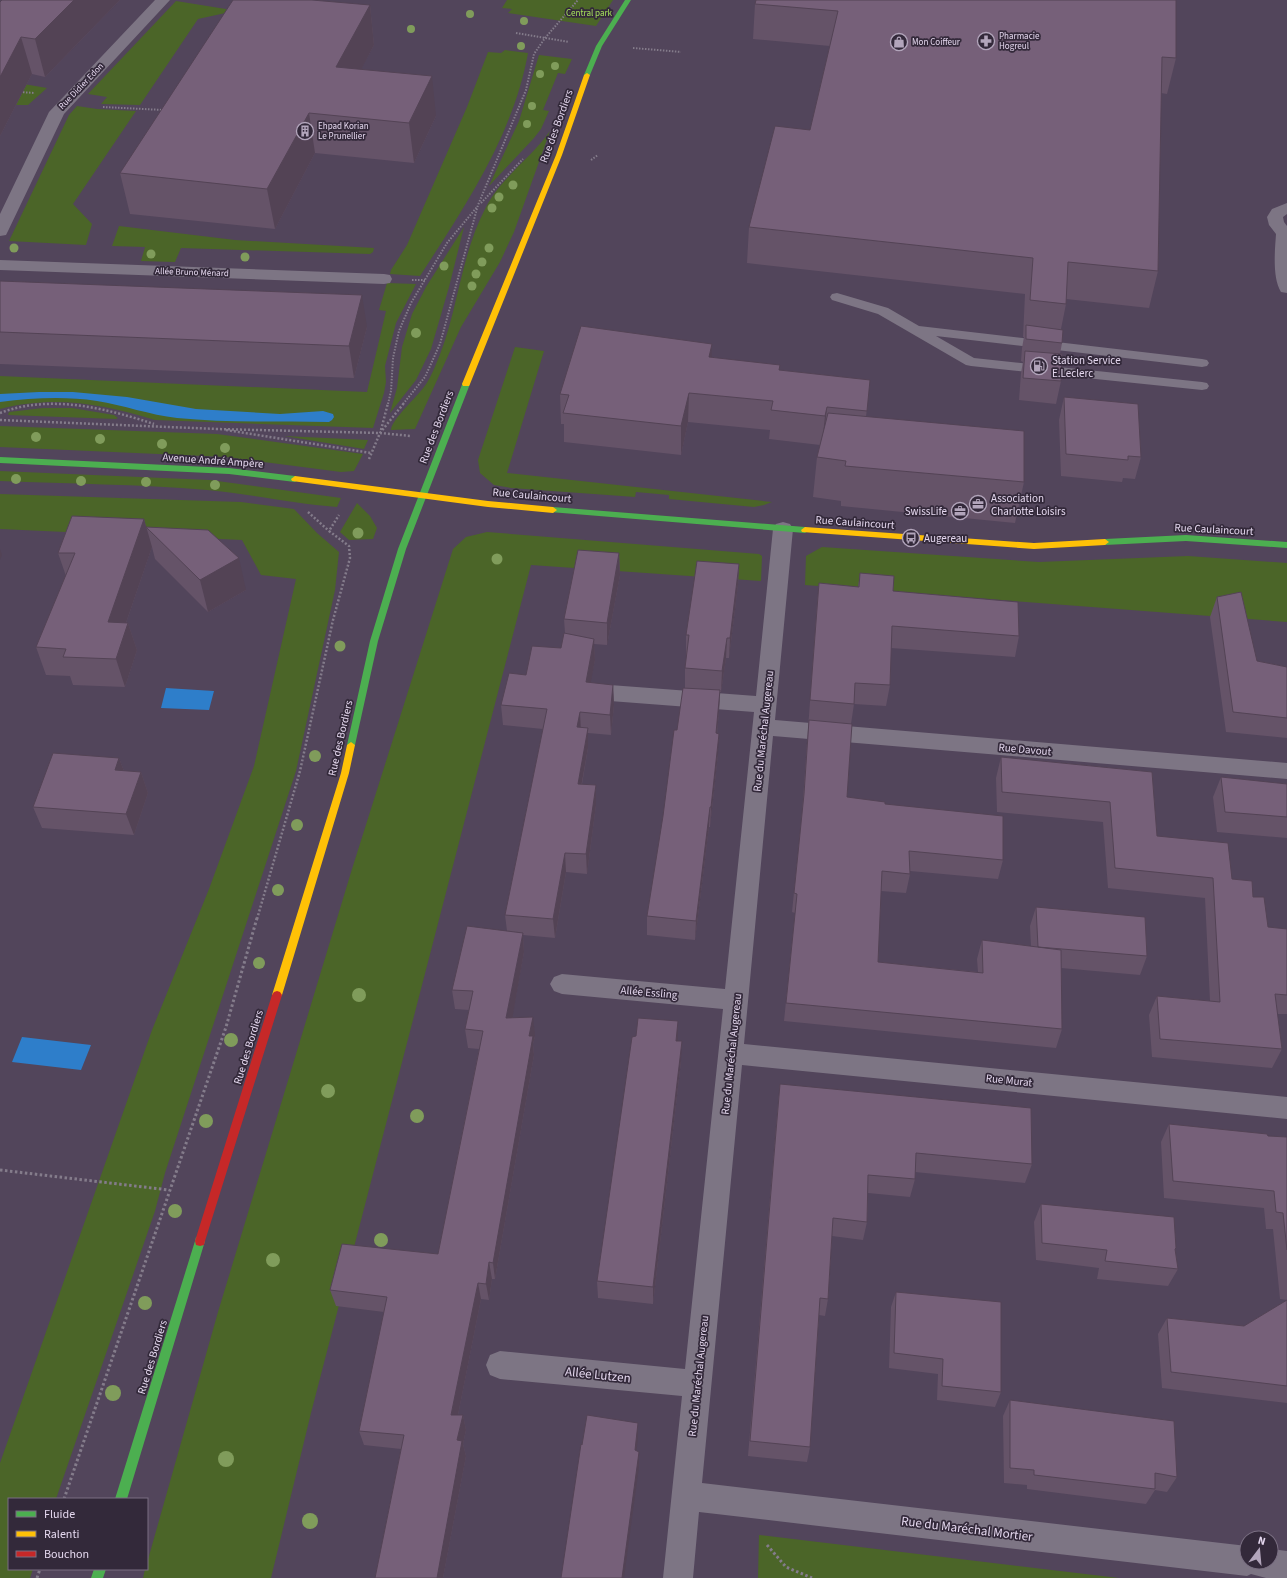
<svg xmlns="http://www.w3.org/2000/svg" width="1287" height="1578" viewBox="0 0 1287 1578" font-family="'Source Sans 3',sans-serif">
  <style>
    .green { fill: #4b6528 }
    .water { fill: #2e7eca }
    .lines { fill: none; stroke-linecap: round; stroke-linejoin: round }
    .path-far2 { stroke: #847c8b; stroke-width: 2; stroke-dasharray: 1.5 1.5; stroke-linecap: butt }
    .path-far1 { stroke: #847c8b; stroke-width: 2.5; stroke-dasharray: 2 2; stroke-linecap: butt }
    .path { stroke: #847c8b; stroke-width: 3; stroke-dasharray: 2.5 2.5; stroke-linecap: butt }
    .lane { fill: #7d7584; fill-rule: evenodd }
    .street { fill: #7d7584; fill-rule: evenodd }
    .fast { fill: #4caf50; fill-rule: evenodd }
    .slow { fill: #ffc107; fill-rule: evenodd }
    .jam { fill: #c62828; fill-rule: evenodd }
    .tree { fill: #809c5b }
    .wall { fill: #655368 }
    .shaded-wall { fill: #534355 }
    .building { fill: #766079; stroke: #534355 }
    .labels { text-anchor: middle; stroke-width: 3.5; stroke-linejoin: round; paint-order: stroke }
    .far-park-label { font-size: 9px; fill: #a6e35b; stroke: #33293a }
    .far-poi-label { font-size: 9px; fill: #e5d8ef; stroke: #33293a; text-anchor: start }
    .far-street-label { font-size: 9px; fill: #e5d8ef; stroke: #33293a }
    .street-label { font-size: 11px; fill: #e5d8ef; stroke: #33293a }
    .poi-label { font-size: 11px; fill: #e5d8ef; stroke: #33293a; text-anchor: start }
    .near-street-label { font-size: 13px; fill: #e5d8ef; stroke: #33293a }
  </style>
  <rect width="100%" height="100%" fill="#52455b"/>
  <path class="green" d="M507 0H613L596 26 508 13 512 9 502 8Z
    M176 1 232 10 230 12 198 19 140 105 101 104 107 97 88 94Z
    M505 50 528 53C513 136 465 206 420 276L390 274 391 270 407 245 467 107 488 52 501 53Z
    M539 55 572 59 565 74 558 73 543 110 549 111 541 129 534 138 489 186 519 121Z
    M0 80 47 88 28 105H0Z
    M77 106 97 109 136 111 73 204 92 224 86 245 9 241 69 115Z
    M550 131 514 232 500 262 461 327 415 429 391 430C391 420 417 397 424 387 428 382 431 375 434 369 458 317 459 258 486 207 501 178 531 158 550 131Z
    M119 226 235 240 374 248 373 252 370 254 181 248 175 262 141 261 145 247 112 246Z
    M464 227 449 287 431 349 416 380 390 413 397 388 402 347 412 314 426 287Z
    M387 283 416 284 396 323 385 366 386 382 384 393 373 428 155 420C103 404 54 395 0 409V376L367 392 386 311 379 310Z
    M515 347 544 351 507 473 772 502 764 505 754 507 669 499V495L636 492 635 497 511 488 494 485 480 473 478 460Z
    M43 408H72L114 415 118 418 116 419 8 415 9 412Z
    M0 426 217 434 363 454 354 471 341 472 226 457 0 447Z
    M284 436 368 440 364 449Z
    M0 471 210 480 341 498 337 507C293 504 251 494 207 490 138 484 69 484 0 481Z
    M0 494 241 502 294 509 317 533 339 552 335 590 296 771 165 1173 155 1211 56 1499H9V1569H33L30 1578H0V1463L152 1030 209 889 254 766 296 579 261 575 242 540 0 529Z
    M357 503 370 516 377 528 373 539 349 540 340 532Z
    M487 532 759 554 762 556 761 581 531 565 311 1413 271 1578H143L145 1569H147V1563L218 1312 352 869 453 549 466 537Z
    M822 547 1039 562 1188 556 1287 563V622L805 585 806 556Z
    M759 1535 1119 1578H758Z"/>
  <path class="water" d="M39 392H73L127 397 196 409 280 414 323 411 333 414 334 417 332 420 329 422C278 421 227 423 177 418 150 415 123 405 97 401 64 396 33 398 0 402V394Z
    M166 688 214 691 209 710 161 708Z
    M22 1037 91 1045 81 1070 12 1062Z"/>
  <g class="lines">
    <path class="path-far2" d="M516 33 569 42
      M633 48 681 52
      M20 92 35 93
      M103 107 163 110
      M591 160 598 155
      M481 203 523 159
      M412 280H425
      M388 404 391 391 393 358 399 331 411 303 447 243 477 207
      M403 404 425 377 440 344 478 205 526 90 534 54 545 38 578 0"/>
    <path class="path-far1" d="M0 413C50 394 105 408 154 424
      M0 420 217 429
      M216 429 380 433 411 436
      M226 430 371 453
      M381 430 388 403
      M369 459 380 433 404 403
      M308 512 329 531
      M257 919 300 771 333 620 350 558 349 546 329 531 339 515"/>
    <path class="path" d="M0 1170 169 1190
      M64 1499 226 1027 257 918
      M767 1545 786 1567 812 1578
      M37 1578 40 1569"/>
    <path class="lane" d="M837 293 888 308 919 326 1202 359 1207 360 1209 363 1207 366 1202 367 936 336 974 358 1202 382 1207 383 1209 386 1207 389 1202 390 971 366 966 365 878 314 832 300 830 297 832 294Z"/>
    <path class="street" d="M155 0H170L64 114 8 231 6 235 0 236V214L49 112Z
      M1287 203V214L1283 217 1284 222 1287 226V293L1281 292C1272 278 1275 249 1276 234L1269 225 1267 217 1272 209Z
      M0 260 384 274 390 275 392 279 390 283 384 284 0 270Z
      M783 522 790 524 793 529 775 720 1287 763V779L773 736 744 1044 1287 1097V1119L742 1065 702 1483 1247 1546V1562H1271V1549L1287 1551V1578H1266L1251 1574 1247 1576 699 1512 693 1578H663L682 1396 500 1379 490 1375 486 1365 490 1355 500 1351 685 1369 723 1009 562 994 554 991 550 984 554 977 562 974 725 989 754 712 610 701 603 699 599 693 603 687 610 685 756 696 773 529 776 524Z"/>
    <path class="fast" d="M625 0H631L602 46 590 75 585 76 584 75 596 46Z
      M463 382H469L470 384 406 549 378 641 355 745 351 748 347 745 370 641 398 549Z
      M0 457 229 468 295 476 299 479 295 482 229 474 0 463Z
      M553 507 805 527 809 530 805 533 550 512 549 510 550 508Z
      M1186 535 1287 542V548L1186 541 1105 545 1101 542 1105 539Z
      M200 1236 204 1237 205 1241 127 1499H115L195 1241 196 1237Z
      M94 1569H106L103 1578H91Z"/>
    <path class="slow" d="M587 73 590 75 562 155 470 384 469 386H463L462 384 556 155 584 75Z
      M295 476 488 501 553 507 557 510 553 513 488 507 292 481 291 479Z
      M805 527 1034 543 1105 539 1109 542 1105 545 1034 549 802 532 801 530Z
      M351 742 355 745 349 773 282 995 280 998 277 999 274 998 272 995 341 773 347 745Z"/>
    <path class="jam" d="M277 991 280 992 282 995 205 1241 204 1245 200 1246 196 1245 195 1241 272 995 274 992Z"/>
  </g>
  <g class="tree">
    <circle cx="470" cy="14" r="4"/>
    <circle cx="524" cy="21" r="4"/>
    <circle cx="411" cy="29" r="4"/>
    <circle cx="521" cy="46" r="4"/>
    <circle cx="555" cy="66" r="4"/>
    <circle cx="540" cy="74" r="4"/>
    <circle cx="532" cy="106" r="4"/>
    <circle cx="527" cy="124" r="4"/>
    <circle cx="513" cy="185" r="4.5"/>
    <circle cx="499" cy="197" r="4.5"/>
    <circle cx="492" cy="208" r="4.5"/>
    <circle cx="14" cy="248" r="4.5"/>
    <circle cx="489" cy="248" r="4.5"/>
    <circle cx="151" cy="254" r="4.5"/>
    <circle cx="245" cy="257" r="4.5"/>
    <circle cx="482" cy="262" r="4.5"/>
    <circle cx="444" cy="266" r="4.5"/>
    <circle cx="476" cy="274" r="4.5"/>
    <circle cx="472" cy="286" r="4.5"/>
    <circle cx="416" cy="333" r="5"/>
    <circle cx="36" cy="437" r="5"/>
    <circle cx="100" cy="439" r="5"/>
    <circle cx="162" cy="444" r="5"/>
    <circle cx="225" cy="448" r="5"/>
    <circle cx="16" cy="479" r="5"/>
    <circle cx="81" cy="481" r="5"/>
    <circle cx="146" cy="482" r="5"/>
    <circle cx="215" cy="485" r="5"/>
    <circle cx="358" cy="533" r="5.5"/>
    <circle cx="497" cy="559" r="5.5"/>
    <circle cx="340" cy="646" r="5.5"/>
    <circle cx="315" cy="756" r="6"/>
    <circle cx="297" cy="825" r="6"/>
    <circle cx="278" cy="890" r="6"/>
    <circle cx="259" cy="963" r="6"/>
    <circle cx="359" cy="995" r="7"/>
    <circle cx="231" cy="1040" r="7"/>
    <circle cx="328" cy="1091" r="7"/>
    <circle cx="417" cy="1116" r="7"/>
    <circle cx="206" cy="1121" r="7"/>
    <circle cx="175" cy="1211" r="7"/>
    <circle cx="381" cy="1240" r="7"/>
    <circle cx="273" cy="1260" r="7"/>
    <circle cx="145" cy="1303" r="7"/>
    <circle cx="113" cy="1393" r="8"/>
    <circle cx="226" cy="1459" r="8"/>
    <circle cx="310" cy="1521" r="8"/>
  </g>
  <path class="wall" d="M120 0 45 77 32 74 0 136V2Z
    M756 0 1176 58 1167 94 1161 93 1158 271 1149 308 1066 299V304L1061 329 1062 343 1060 354 1061 381 1056 404 1019 400 1021 373 1023 362 1021 361 1022 348 1024 337H1023L1025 294 747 263 749 227 810 130 830 46 753 39 755 4Z
    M370 5 374 45 361 69 436 116 414 163 315 153 275 229 130 214 120 173Z
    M0 282 367 327 354 378 0 364Z
    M712 357 779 370 870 380 866 417 1024 482 1015 523 841 506V501L813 497 817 457 820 445 769 439 770 430 688 422 681 455 564 442V424H561L560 394Z
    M1064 397 1141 457 1135 479 1123 478 1122 482 1061 476 1059 420Z
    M144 519 146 527 246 590 208 612 155 559 152 547 126 623H128L137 650 125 687 73 685 70 676 46 675 36 647 66 576 58 553Z
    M619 553 620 575 607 645 594 644 595 660 590 683 613 685 614 705 611 735 588 733V748L582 784 596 785V805L587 874 566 872 555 938 523 935 524 952 512 1017 535 1036 533 1044 534 1055 495 1279H492L489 1300 481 1299 458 1415H463L466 1430 463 1444 466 1456 443 1578H375L401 1449 364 1445 359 1431 384 1312 336 1306 330 1290 438 1254 479 1049 468 1048 465 1029 469 1010 455 1009 452 990 507 931 505 915 543 729 503 725 501 705 526 675 561 648 565 633 564 619Z
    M739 564 738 585 729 658H726L721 692H720L719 711 717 734 718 754 710 827H709L695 940 647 935V916L685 688V668L687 656 686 655V635Z
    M860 573 893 591 1019 636 1015 657 891 648 890 685 886 706 854 704 851 724 847 797 885 804 1003 860 998 879 910 871V874L906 893 881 891 878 962 978 972 977 959 982 940 1031 947 1030 926 1036 907 1147 956 1140 975 1061 968 1062 1029 1056 1048 784 1021 795 913 792 912 802 813 817 604 819 583 858 587Z
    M1217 597 1257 661 1287 667V738L1226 732 1210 617Z
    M1001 757 1152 772 1157 836 1232 879 1253 897 1268 927 1287 929V1014H1277L1282 1049 1272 1068 1152 1057 1149 1015 1157 996 1210 1001 1205 898 1108 888 1103 822 997 812 996 778Z
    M119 758 124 771 141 772 148 793 134 835 42 828 33 807Z
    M1221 777 1287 784V838L1217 832 1213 797Z
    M678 1041 681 1061 653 1304 598 1298 597 1281Z
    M780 1084 1032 1164 1025 1183 915 1172V1179L910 1197 868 1193 867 1222 863 1240 832 1236 828 1299 825 1316 819 1315 810 1447 807 1462 748 1456 778 1103Z
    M1169 1124 1268 1136 1287 1137V1403L1162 1388 1158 1334 1167 1318 1244 1326 1287 1300 1280 1299 1273 1229H1266L1264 1208 1164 1198 1161 1142Z
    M1041 1204 1176 1248 1175 1250 1178 1269 1168 1286 1097 1279 1099 1268 1036 1260 1034 1222Z
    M896 1292 1001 1392 995 1407 937 1400 938 1374 889 1368 891 1307Z
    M1010 1400 1177 1477 1167 1492 1155 1490 1146 1504 1027 1489V1485L1004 1483 1003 1416Z"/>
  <path class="shaded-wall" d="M74 0H120L45 77 35 39Z
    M370 5 374 45 342 106 336 67Z
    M21 37 32 74 0 136V77Z
    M432 76 436 116 414 163 409 123Z
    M309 113 315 153 275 229 267 189Z
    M362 295 367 327 354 378 349 346Z
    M712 344 711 373 709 357Z
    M689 393 688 422 681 455V426Z
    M827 407 824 436 822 445 825 416Z
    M144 519 152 547 117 649 108 622Z
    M0 549 2 555 0 560Z
    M619 553 620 575 607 645V623Z
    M239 558 246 590 208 612 200 580Z
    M739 564 738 585 729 658 730 638Z
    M128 623 137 650 125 687 116 659Z
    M727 638 726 658 721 692 722 671Z
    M594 639 595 660 587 702 586 682Z
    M613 685 614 705 611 735 610 715Z
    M720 690 719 711 715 754 716 733Z
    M580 712 581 732 577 727Z
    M588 728V748L578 804V784Z
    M719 734 718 754 710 827 711 807Z
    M119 758 127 779 115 770Z
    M141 772 148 793 134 835 126 814Z
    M596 785V805L587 874 586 854Z
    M710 807 709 827 695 940 696 921Z
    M565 853 566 872 555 938 553 919Z
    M523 933 524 952 509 1037 506 1018Z
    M533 1017 535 1036 533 1044 534 1055 495 1279 493 1263 529 1036Z
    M678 1021V1041H676Z
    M682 1041 681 1061 653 1304V1287Z
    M489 1262 492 1279 489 1300 486 1284Z
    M478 1283 481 1299 455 1430 451 1415Z
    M463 1415 466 1430 463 1444 466 1456 443 1578H437L457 1440Z
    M638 1423V1438L635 1465V1450Z
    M639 1452V1467L624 1578H622Z"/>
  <path class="building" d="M2 0H74L35 39 21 37 0 77V2Z
    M233 0H312L370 5 336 67 432 76 409 123 309 113 267 189 120 173Z
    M756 0H1176V58L1162 57 1158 271 1068 262 1066 304 1030 300 1033 258 749 227 775 126 810 130 838 11 755 4Z
    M0 281 362 295 349 346 0 332Z
    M1026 325 1063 330 1062 343 1026 339Z
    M581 326 712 344 709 357 780 365 779 370 870 380 867 411 827 407 825 416 771 410 773 401 689 393 681 426 563 413 569 395 560 394Z
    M1025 351 1062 354 1061 381 1023 378Z
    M1064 397 1138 404 1141 457 1128 456V460L1066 454Z
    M828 413 1024 431V482L845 466 846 461 817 457Z
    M72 516 144 519 108 622 128 623 116 659 63 657 66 649 36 647 75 553H58Z
    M146 527 208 530 239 558 200 580Z
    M578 550 619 553 607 623 564 619Z
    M697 561 739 564 730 638H727L722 671 685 668 689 635H686Z
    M860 573 894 576 893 591 1018 602 1019 636 892 626 890 685 855 683 854 704 810 700 819 583 859 587Z
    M1241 592 1257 661 1287 667V718L1233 712 1217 597Z
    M564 633 594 639 586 682 613 685 610 715 580 712 577 727 588 728 578 784 596 785 586 854 565 853 553 919 505 915 547 709 501 705 509 673 526 675 532 646 561 648Z
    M683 688 720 690 716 733 719 734 711 807H710L696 921 647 916 663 816 674 730H677Z
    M809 720 852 724 847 797 885 802V804L1003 816V860L909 851 910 874 882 871 878 962 983 973 982 940 1061 950 1062 1029 786 1003 797 894 794 893 804 794Z
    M53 753 119 758 115 770 141 772 126 814 33 807Z
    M1001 757 1152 772 1157 836 1228 843 1232 879 1252 881 1253 897H1264L1268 927 1287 929V995L1275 994 1282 1049 1160 1039 1157 996 1220 1002 1213 878 1115 868 1110 802 1002 792Z
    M1221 777 1287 784V817L1225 812Z
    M1036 907 1145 917 1147 956 1038 947Z
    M467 926 523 933 506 1018 533 1017 529 1036H533L493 1263 489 1262 486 1284 478 1283 451 1415H463L457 1440 462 1441 437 1578H375L404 1435 359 1431 387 1297 330 1290 342 1244 438 1254 483 1031 465 1029 473 991 452 990Z
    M638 1018 678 1021 676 1041H682L653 1287 597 1281 632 1037 636 1036Z
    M780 1084 1031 1108 1032 1164 916 1153 915 1179 868 1175 867 1222 833 1218 828 1299 820 1298 810 1447 750 1441Z
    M1169 1124 1267 1134 1268 1136 1287 1137V1250L1283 1213 1276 1212 1274 1191 1173 1181Z
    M1041 1204 1174 1217 1176 1248 1175 1249 1178 1269 1105 1261 1107 1250 1042 1243Z
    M896 1292 1001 1302V1392L942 1386 943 1359 894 1353Z
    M1287 1300V1386L1171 1372 1167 1318 1244 1326Z
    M1010 1400 1174 1421 1177 1477 1155 1473V1489L1034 1475V1470L1010 1468Z
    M587 1415 638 1423 635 1450 639 1452 622 1578H561L581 1444 582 1445Z"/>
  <defs>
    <g id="pharmacy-ring" transform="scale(0.9)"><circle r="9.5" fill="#33293a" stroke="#b2a5bb" stroke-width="1.5"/><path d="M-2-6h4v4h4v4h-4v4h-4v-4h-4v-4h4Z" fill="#b2a5bb"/></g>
    <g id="shop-ring" transform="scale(0.9)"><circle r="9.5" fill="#33293a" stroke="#b2a5bb" stroke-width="1.5"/><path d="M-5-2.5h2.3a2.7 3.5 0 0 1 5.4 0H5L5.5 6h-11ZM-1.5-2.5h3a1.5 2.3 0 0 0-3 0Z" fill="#b2a5bb"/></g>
    <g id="building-ring" transform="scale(0.9)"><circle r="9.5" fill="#33293a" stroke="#b2a5bb" stroke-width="1.5"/><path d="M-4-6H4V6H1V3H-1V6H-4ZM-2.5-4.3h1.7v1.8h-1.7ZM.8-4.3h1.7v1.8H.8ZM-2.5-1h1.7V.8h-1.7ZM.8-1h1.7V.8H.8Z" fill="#b2a5bb"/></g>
    <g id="fuel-ring" transform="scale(0.9)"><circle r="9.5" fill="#33293a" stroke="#b2a5bb" stroke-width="1.5"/><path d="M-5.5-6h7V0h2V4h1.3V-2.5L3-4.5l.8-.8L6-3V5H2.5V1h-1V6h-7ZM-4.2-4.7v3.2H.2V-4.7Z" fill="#b2a5bb"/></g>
    <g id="office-ring" transform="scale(0.9)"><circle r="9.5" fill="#33293a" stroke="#b2a5bb" stroke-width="1.5"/><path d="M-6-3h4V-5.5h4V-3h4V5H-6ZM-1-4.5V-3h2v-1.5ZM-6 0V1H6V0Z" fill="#b2a5bb"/></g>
    <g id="bus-ring" transform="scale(0.9)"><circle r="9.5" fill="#33293a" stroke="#b2a5bb" stroke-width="1.5"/><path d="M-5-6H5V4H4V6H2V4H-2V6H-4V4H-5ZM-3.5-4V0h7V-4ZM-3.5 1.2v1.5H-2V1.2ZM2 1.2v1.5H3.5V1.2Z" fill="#b2a5bb"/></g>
  </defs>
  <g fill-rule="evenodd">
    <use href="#pharmacy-ring" x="986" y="41"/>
    <use href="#shop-ring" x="899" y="42"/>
    <use href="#building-ring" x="305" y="131"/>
    <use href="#fuel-ring" x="1039" y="366"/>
    <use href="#office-ring" x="978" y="504"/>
    <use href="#office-ring" x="960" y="511"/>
    <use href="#bus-ring" x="911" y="538"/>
  </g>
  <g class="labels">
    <g class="far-park-label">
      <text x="589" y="16">Central park</text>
    </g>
    <g class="far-poi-label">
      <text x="999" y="39">Pharmacie<tspan x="999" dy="10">Hogreul</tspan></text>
      <text x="912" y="45">Mon Coiffeur</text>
      <text x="318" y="129">Ehpad Korian<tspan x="318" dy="10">Le Prunellier</tspan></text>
    </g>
    <g class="far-street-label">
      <text transform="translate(81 86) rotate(-46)" y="3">Rue Didier Edon</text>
      <text transform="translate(192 272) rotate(2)" y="3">Allée Bruno Ménard</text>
    </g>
    <g class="street-label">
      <text transform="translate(556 126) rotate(-70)" y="4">Rue des Bordiers</text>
      <text transform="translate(436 427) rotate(-69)" y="4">Rue des Bordiers</text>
      <text transform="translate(213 460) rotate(4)" y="4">Avenue André Ampère</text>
      <text transform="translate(532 495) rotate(5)" y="4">Rue Caulaincourt</text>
      <text transform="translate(855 522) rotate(4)" y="4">Rue Caulaincourt</text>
      <text transform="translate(1214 529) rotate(3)" y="4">Rue Caulaincourt</text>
      <text transform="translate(763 731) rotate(-84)" y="4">Rue du Maréchal Augereau</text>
      <text transform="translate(340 738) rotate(-77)" y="4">Rue des Bordiers</text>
      <text transform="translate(1025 749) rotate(5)" y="4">Rue Davout</text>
      <text transform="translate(649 992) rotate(5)" y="4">Allée Essling</text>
      <text transform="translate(248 1047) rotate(-73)" y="4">Rue des Bordiers</text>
      <text transform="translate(731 1054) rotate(-84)" y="4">Rue du Maréchal Augereau</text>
      <text transform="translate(1009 1080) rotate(6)" y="4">Rue Murat</text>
      <text transform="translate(152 1357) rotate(-73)" y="4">Rue des Bordiers</text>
      <text transform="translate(698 1376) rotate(-84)" y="4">Rue du Maréchal Augereau</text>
    </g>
    <g class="poi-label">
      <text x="1052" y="364">Station Service<tspan x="1052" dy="13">E.Leclerc</tspan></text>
      <text x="991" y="502">Association<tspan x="991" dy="13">Charlotte Loisirs</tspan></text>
      <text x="947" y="515" text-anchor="end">SwissLife</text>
      <text x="924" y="542">Augereau</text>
    </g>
    <g class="near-street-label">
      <text transform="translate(598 1374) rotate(6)" y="5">Allée Lutzen</text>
      <text transform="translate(967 1528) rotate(7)" y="5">Rue du Maréchal Mortier</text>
    </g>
  </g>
  <rect x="8" y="1498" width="140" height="72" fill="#33293a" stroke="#7a6f82"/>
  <rect x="16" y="1511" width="20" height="6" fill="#4caf50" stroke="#7a6f82"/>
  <text x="44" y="1518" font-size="12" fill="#e5d8ef">Fluide</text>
  <rect x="16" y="1531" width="20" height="6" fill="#ffc107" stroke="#7a6f82"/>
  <text x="44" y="1538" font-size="12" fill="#e5d8ef">Ralenti</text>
  <rect x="16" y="1551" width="20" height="6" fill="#c62828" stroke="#7a6f82"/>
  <text x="44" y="1558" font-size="12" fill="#e5d8ef">Bouchon</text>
  <g transform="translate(1259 1550) rotate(16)"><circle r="19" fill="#33293a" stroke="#7a6f82"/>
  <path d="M0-3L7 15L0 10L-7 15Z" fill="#b2a5bb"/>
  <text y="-6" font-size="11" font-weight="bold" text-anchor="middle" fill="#e5d8ef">N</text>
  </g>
</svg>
